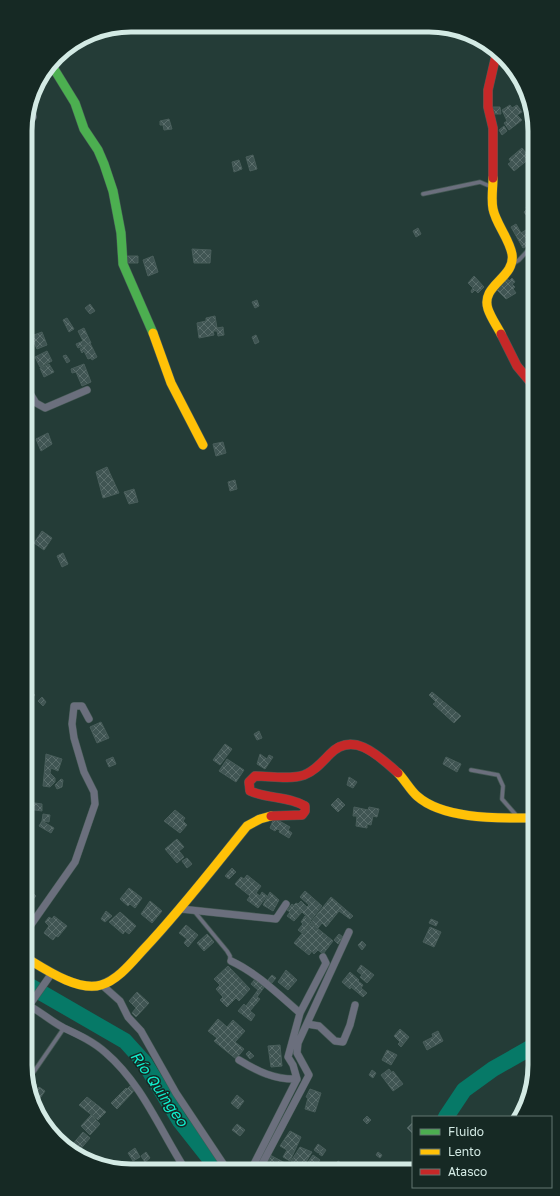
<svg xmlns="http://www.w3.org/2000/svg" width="560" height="1196" viewBox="0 0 560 1196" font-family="'Golos Text',sans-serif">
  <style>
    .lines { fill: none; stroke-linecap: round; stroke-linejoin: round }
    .river { stroke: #067967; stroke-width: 16 }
    .building { fill: url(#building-cross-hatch); stroke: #495e5b }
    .lane-casing { stroke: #455a55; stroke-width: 5 }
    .street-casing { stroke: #455a55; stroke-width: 8 }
    .fast-casing { stroke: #455a55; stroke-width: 10 }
    .slow-casing { stroke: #455a55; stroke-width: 10 }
    .jam-casing { stroke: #455a55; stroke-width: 10 }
    .lane { stroke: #6b6f7d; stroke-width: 3.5 }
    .street { stroke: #6b6f7d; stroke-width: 7 }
    .fast { stroke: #4caf50; stroke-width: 9 }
    .slow { stroke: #ffc107; stroke-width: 9 }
    .jam { stroke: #c62828; stroke-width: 9 }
    .labels { text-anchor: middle; stroke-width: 3; stroke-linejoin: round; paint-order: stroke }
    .water-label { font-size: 15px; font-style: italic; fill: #10eccb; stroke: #162924 }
    .rim { fill: none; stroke: #d3eae4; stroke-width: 5 }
  </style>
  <defs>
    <pattern id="building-cross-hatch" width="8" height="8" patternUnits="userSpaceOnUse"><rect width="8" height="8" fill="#405553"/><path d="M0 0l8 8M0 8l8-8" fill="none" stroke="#5b6e6c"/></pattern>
  </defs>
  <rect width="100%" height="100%" fill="#243c37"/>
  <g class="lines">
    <path class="river" d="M28 985 125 1041 144 1062 180 1121 217 1168
      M446 1117 464 1090 493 1069 530 1048H535"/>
  </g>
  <path class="building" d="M510 105 512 108 517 105 522 112 517 115 522 120 509 130 504 123 507 121 502 110Z
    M491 107H500L501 114H491Z
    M169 119 172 129 164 130 163 125H160V121Z
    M504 126 507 131 502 135 499 130Z
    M522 148 530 158 514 171 508 164 511 162 509 159Z
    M253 155 257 169 250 171 246 157Z
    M239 160 242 169 234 172 232 162Z
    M531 203 532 210 526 215 524 212 527 209 526 207Z
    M516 224 521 233 526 230 532 241V243L523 248 511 227Z
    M418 228 421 234 416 237 413 231Z
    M192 249 211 250 210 263H194Z
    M126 256H138V263H126Z
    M153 256 158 272 148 276 143 260Z
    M474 276 484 287 478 293 475 290 472 293 471 291 473 288 468 283Z
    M507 278 509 281 512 278 515 282 512 284 515 287 513 289 516 293 506 299 497 290Z
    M257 300 259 306 255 308 252 302Z
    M90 304 95 311 90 314 85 308Z
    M215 316 217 328 223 327 224 335 218 336 217 331H213L214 335 199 338 197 323 206 321V318Z
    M67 318 74 329 69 332 63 320Z
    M84 328 91 343 78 348 76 344 83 341 78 331Z
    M42 332 47 345 37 349 31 336Z
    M256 335 259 342 255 344 252 337Z
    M90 343 97 357 92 360 91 358 88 359 84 351 82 353 80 349Z
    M47 351 52 361 40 367 35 357Z
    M66 355 70 361 67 363 63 356Z
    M49 364 54 372 44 377 40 368Z
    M84 364 91 382 82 386 76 372 72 373 71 369Z
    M48 433 52 444 41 451 36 439Z
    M223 442 226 453 216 456 213 444Z
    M107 467 119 493 103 498 96 472Z
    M235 480 237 489 230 491 228 482Z
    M134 489 138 502 129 504 124 492Z
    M42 531 52 538 44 550 34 543Z
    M63 553 68 564 62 567 57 556Z
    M29 689 35 695 27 704V691Z
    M432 692 461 716 454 723 433 704 436 702 429 695Z
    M42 697 46 702 43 706 38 701Z
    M101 722 109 738 97 743 90 727Z
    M259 731 262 738 257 740 254 734Z
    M225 744 232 749 220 765 213 760Z
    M46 754 62 759 58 771 51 768 50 773 55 778V782L50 787 43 786Z
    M260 754 267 759 269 755 273 757 265 769 257 764Z
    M113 757 116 764 109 767 106 760Z
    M446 757 461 764 457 772 443 764Z
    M227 759 244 770 236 782 219 771Z
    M349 777 357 782 353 788 347 785Z
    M61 779 63 780 62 787 57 789 55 785Z
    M338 798 345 805 338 812 331 805Z
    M28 802 42 804V811L28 809Z
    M354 807 368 810 369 807 379 809 377 817 373 816 371 825 367 824V828L356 826 357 816H353Z
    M175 810 185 818 183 821 187 825 180 833 164 821Z
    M43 814 50 815 49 822 42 821Z
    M274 818 290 827 288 830 292 833 289 838 279 832 280 830 277 829 275 831 270 828Z
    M42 821 54 828 51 833 39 826Z
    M177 839 184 847 179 851 184 857 177 863 165 849Z
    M187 858 192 864 187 868 182 861Z
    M232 868 236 872 229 879 225 876Z
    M247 875 261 886 256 893 260 896 262 892 267 896 258 908 247 900 250 896 235 884 241 877 244 879Z
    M129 888 142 898 135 908 130 904 128 906 120 899Z
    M28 889 36 896 28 905Z
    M305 891 322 906 311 920 294 905 296 903 298 904 301 901 307 907 309 905 300 897Z
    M270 892 279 900 273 911 263 905Z
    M331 897 353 916 350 919 339 911 326 927 322 923 318 928 311 922Z
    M150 901 162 911 152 923 141 914Z
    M292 904 302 912 294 921 287 916 290 912 287 910Z
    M106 911 112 916 105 922 101 919Z
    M120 912 136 926 129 934 125 931 123 934 109 922Z
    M54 916 67 926 58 937 56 936 53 940 44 933 49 926 45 922 49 917 52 919Z
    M305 916 311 921 302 933 298 930 303 924 301 922Z
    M431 919 438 922 436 926 429 923Z
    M311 923 333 941 323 954 318 950 314 954 312 951 309 955 294 943Z
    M186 925 198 935 188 947 184 943 187 939 179 933Z
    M430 927 441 932 434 947 423 942Z
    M207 934 214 942 204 951 197 943Z
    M339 934 343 937 338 944 334 940Z
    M362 941 366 945 362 950 358 945Z
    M361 965 374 975 367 983 360 977 362 975 357 971Z
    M228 966 250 989 239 1001 236 998 227 1007 220 1000 223 997 216 989 220 985 214 979Z
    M286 970 297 980 288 990 278 982Z
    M350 972 359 980 358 981 363 985 361 988 367 993 363 997 351 987 350 989 342 982Z
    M272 975 276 978 271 984 267 981Z
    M255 979 265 986 257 997 260 999 250 1011 255 1015 251 1021 238 1011 244 1004 246 1006 258 990 251 984Z
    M137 992 149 1003 136 1017 132 1013 136 1008 129 1001Z
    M218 1019 227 1027 233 1020 245 1031 235 1042 244 1049 236 1059 214 1041 217 1038 208 1031Z
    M400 1029 409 1037 401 1047 398 1044 400 1042 394 1036Z
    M438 1031 443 1041 427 1050 423 1042 433 1037 432 1034Z
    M280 1045 282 1066 271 1067 268 1046Z
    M387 1050 397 1055 391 1065 382 1060Z
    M249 1051 254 1056 250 1059 246 1054Z
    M389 1069 392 1073 393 1071 403 1084 393 1091 381 1075Z
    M372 1070 376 1073 373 1078 369 1075Z
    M30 1080 37 1085 33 1090 35 1092 39 1087 45 1091 36 1104 29 1093Z
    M130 1086 134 1090 132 1093 117 1109 111 1103 126 1088 127 1089Z
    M310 1089 321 1093 315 1112 305 1109 308 1098 306 1097Z
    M237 1095 244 1101 238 1109 231 1103Z
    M87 1097 106 1112 98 1120 79 1105Z
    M91 1115 100 1124 90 1135 81 1126Z
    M367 1116 371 1120 367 1124 363 1120Z
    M413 1122V1132L412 1133 407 1128Z
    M237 1124 245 1130 240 1136 232 1130Z
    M290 1131 301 1137 290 1161 283 1157 287 1150 280 1146Z
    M83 1132 90 1138 77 1153 72 1150 74 1147 72 1145Z
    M318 1144 326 1150 322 1156 319 1154 321 1150 318 1153 314 1150Z
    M300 1147 312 1152 303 1167 291 1161Z
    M135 1148 140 1157 133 1161 128 1153Z
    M146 1152 150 1158 145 1162 141 1156Z
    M378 1152 382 1155 380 1158 376 1155Z
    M270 1155 289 1165 287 1168H275L265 1163Z
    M313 1155 320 1160 314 1168H307L310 1164 308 1162Z
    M338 1161 343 1164 341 1168H336L335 1167Z
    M155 1164 159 1168 158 1169 153 1166Z"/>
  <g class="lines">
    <g class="lane-casing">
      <path id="lane" d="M423 194 480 182 492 187
        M514 263 519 260 532 246
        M471 770 498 775 503 786 502 799 516 815
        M194 911 227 951 230 956V962
        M33 1073 64 1028
        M57 1138 68 1142"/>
    </g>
    <g class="street-casing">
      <path id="street" d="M26 122 30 121 33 117 31 103
        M26 387 36 403 45 408 87 390
        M181 909 276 919 286 904
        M28 929 75 862 95 804 94 792 84 772 74 738 72 724 74 706H82L89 719
        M231 961C257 973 278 994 300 1013
        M102 985 120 1001 128 1017 141 1031 176 1093 226 1168
        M28 1005C41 1012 52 1022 64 1028 79 1035 94 1042 106 1053 142 1084 160 1130 185 1169
        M28 1007 52 973
        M307 1024 319 1026 335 1041 343 1042 350 1025 355 1005
        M239 1060C257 1071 275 1080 297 1079
        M252 1168 297 1079 293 1065 288 1057 300 1013 326 963 323 957
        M260 1168 309 1075 297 1053 298 1043 349 932"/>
    </g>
    <g class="fast-casing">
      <path id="fast" d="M51 64 75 103 84 129 98 150 104 164 113 191 121 233 123 264 153 333"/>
    </g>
    <g class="slow-casing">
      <path id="slow" d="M493 178C493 188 491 199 493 209 496 224 509 238 512 254 516 278 480 285 488 309 491 318 497 326 501 334
        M153 333 171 383 203 445
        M398 773C405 780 410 790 417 796 444 820 500 818 534 818
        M28 959C46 970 79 992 101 985 118 980 132 962 143 950 180 911 213 868 247 826L260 819 271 816"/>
    </g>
    <g class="jam-casing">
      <path id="jam" d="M493 178V128L488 107V90L497 51
        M501 334 517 366 532 384
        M271 816 302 815 305 811V806C288 796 268 799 250 791L249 782 255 776C271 776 289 780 304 775 315 771 322 762 330 754 353 730 379 756 398 773"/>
    </g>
    <use href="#lane" class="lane"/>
    <use href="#street" class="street"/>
    <use href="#fast" class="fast"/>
    <use href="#slow" class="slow"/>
    <use href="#jam" class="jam"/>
  </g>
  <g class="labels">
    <g class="water-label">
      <text transform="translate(159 1089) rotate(55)" y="5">Río Quingeo</text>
    </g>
  </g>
  <path d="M0 0H560V1196H0ZM131 32H429A99 99 0 0 1 528 131V1065A99 99 0 0 1 429 1164H131A99 99 0 0 1 32 1065V131A99 99 0 0 1 131 32Z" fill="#162924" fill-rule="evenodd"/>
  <path class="rim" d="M131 32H429A99 99 0 0 1 528 131V1065A99 99 0 0 1 429 1164H131A99 99 0 0 1 32 1065V131A99 99 0 0 1 131 32Z"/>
  <rect x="412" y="1116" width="140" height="72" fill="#162924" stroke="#627671"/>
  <rect x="420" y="1129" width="20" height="6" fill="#4caf50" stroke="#627671"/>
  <text x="448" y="1136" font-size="12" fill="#d3eae4">Fluido</text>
  <rect x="420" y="1149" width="20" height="6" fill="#ffc107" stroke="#627671"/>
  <text x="448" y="1156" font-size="12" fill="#d3eae4">Lento</text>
  <rect x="420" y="1169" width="20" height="6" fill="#c62828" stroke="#627671"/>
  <text x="448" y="1176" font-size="12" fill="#d3eae4">Atasco</text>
</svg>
